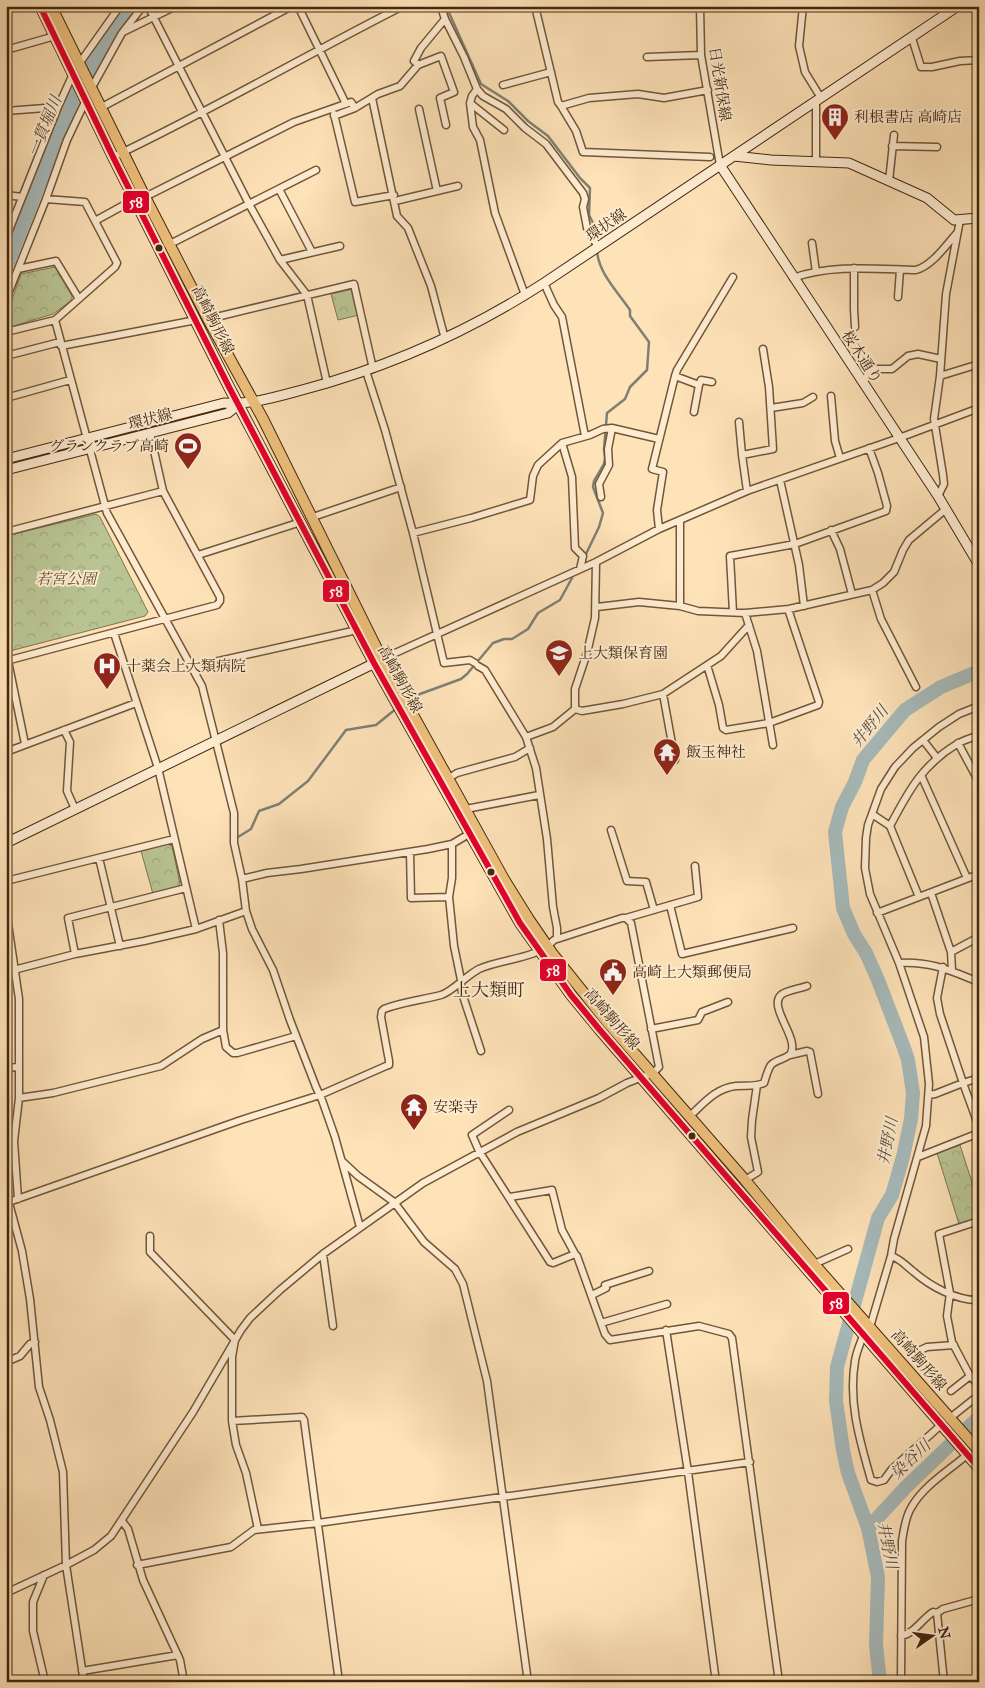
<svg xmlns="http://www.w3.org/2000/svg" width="985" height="1688" viewBox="0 0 985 1688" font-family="'IM FELL Great Primer','Noto Serif JP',serif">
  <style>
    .forest { fill: url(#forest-crowns); stroke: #7e7651 }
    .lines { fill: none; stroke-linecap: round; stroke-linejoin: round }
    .stream { stroke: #7e8076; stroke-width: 2.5 }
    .river { stroke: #a6babb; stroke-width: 14 }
    .street-casing { stroke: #725638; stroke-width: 9 }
    .secondary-casing { stroke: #43280e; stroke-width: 11 }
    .primary-casing { stroke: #43280e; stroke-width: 12 }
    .street { stroke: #feecd1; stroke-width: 6 }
    .secondary { stroke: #feecd1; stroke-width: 9 }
    .primary { stroke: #efc17c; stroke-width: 10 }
    .bus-1-casing { stroke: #feecd1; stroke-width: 10 }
    .bus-1 { stroke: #e4002b; stroke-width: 6 }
    .bus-dot { fill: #43280e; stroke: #feecd1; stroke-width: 2 }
    .labels { text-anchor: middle; stroke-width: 4; stroke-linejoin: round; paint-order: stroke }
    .street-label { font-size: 15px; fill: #43280e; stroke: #feecd1 }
    .poi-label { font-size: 15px; fill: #43280e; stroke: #feecd1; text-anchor: start }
    .park-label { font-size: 15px; font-style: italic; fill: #604f30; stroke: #feecd1 }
    .water-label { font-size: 16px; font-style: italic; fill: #5c4c39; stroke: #feecd1 }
    .quarter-label { font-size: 18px; fill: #43280e; stroke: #feecd1 }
    .line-badge { stroke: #feecd1; stroke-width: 2 }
    .badge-label { font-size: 14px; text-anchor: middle; font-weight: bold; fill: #fff }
  </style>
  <defs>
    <pattern id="forest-crowns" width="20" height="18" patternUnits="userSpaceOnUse" patternTransform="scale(1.25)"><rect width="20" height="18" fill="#b9c494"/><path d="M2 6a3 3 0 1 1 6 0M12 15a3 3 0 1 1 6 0" fill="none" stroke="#a0a87e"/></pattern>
  </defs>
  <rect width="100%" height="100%" fill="#fee2b8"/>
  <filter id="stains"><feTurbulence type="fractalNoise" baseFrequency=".004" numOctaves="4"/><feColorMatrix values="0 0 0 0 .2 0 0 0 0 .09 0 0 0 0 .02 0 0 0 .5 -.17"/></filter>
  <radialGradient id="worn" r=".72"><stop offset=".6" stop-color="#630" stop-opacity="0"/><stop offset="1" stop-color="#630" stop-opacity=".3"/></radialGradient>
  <path class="forest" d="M55 267 72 296V300L53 314 7 328 6 317 21 274Z
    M353 289 359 315 338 320 331 294Z
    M96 514 100 517 148 612 145 616 6 652V536Z
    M167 844 172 846 180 884 177 888 153 894 141 851Z
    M960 1145 979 1204V1218L959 1224 937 1153Z"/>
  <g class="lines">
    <path class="stream" d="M446 6 481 84 508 101 528 121 548 136 580 178 590 188 589 215 597 231V242
      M586 554 599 527 603 513 593 487 594 481 604 464 605 458 604 449 607 413 625 399 630 387 647 370 649 342 630 316V310C618 292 598 273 597 250
      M408 702 420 694 461 679 467 674 493 643 504 639H512L528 629 538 613 560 600 572 578
      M238 837 251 829 259 811 279 804 308 781 346 730 376 725 397 708"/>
    <path class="river" d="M6 267 72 102 94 61 132 6
      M868 1528 906 1487 979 1417
      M880 1682 876 1645 878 1577 868 1528 848 1473 843 1450 836 1401 837 1367 878 1218 892 1195 903 1157 911 1119 913 1093 908 1060 904 1048 878 980 866 953 854 934 843 908 835 832 842 807 855 782 863 760 905 710 941 687 979 671"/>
    <g class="street-casing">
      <path id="street" d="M148 6 249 204 280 260 307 295 327 383
        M298 6 346 104
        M444 6 443 13 445 19 464 57 477 89 483 96 506 109 525 128 546 144 583 193 585 199 583 207 587 228 598 247
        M535 6 558 102 561 106 589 98 638 94 664 98 708 90
        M700 6 701 55 720 165
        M803 6 799 46 805 72 821 98
        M123 32 176 6
        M912 38 921 67H932L960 61 979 60
        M6 50 55 36
        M647 57 701 55
        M79 64 120 6
        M418 65 414 61 421 48 445 19
        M503 85 551 72
        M91 89 122 33 143 6
        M477 89 472 96 470 103 473 127 480 140 495 213 525 295
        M372 98 397 216 408 228 431 286 445 339
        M470 103 504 130
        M561 106 576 131 583 152 710 157
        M100 108 292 6
        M419 109 437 191
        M6 111 58 107
        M334 114 355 202 394 195
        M334 116 355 108 378 94 400 86 418 65 441 56 454 92 440 98 446 125
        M892 146 937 147
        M113 157C212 110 306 55 403 6
        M816 162V101
        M889 181 894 135
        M279 189 312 252
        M6 195 22 197
        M145 197 294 122 351 102 355 108
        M395 201 458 186
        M95 221 135 199
        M6 238 58 107 73 74
        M812 243 816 272
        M170 244 316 170
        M280 260 340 246
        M854 268V309L855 327
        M18 269 56 261 79 299
        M793 278C831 264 876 269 916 270 932 266 946 245 957 233
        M544 283 554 305 562 317 585 436
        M898 297 900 270
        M6 299 46 199 67 140 86 100
        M208 319 354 284 373 369
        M55 320 107 513 202 686 234 813V843L242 879 246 911 252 929 273 970 290 1020 316 1087 322 1100 335 1137 360 1227
        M6 332 55 320 115 267 117 263 85 202 46 199
        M61 346 196 320
        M6 356 60 342
        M366 371 385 430 413 533 444 663 470 660 475 663
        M675 376 699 385 701 380 712 382
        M940 376 979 364
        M863 384 870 369H892L908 356 918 354 941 359
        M831 396 835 441 840 458
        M6 398 70 380
        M771 408 803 403 813 397
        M694 412 699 385
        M739 422 742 455
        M562 443 572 477 575 548 583 556 580 569
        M780 480 799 565 804 606
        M747 491 742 455 773 449 769 387 763 349
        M938 496 944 484 943 475 934 419 940 376 946 294 960 220
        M601 497 599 484 609 465 608 449 612 428
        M313 517 401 487
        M659 529 657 510 663 472 652 469 675 376 677 370 733 277
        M831 530 840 549 852 594
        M6 532 163 491
        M413 533 471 518 530 500 533 476 538 465 562 443 590 435 603 429 612 428 659 439
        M198 555 301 522
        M872 590 881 619 916 687
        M680 606V520
        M597 607 639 602 680 606 698 611 745 613 789 609 872 590 883 583 894 572 903 550 909 540 946 509
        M733 612 730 556 795 544 886 511 887 506 878 473 869 448
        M745 613 757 651 773 745
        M114 633 158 768 196 929
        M382 659 596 562 659 529 747 491 899 438 979 408
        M6 661 217 605 220 601V597L163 491 150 433
        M8 661 25 744
        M707 665 719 705 723 728 726 730 769 723 818 705 819 702 788 609
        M478 666 485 670 526 737 536 768 547 839 553 907 557 928V939
        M192 667 357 630
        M663 694 675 760
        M575 709 582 711 623 704 663 694 721 656 749 625
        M575 709V689L587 653 595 618 596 562
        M64 730 70 742 67 791 75 809
        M526 737 553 727 575 709
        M923 740 937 758
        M958 743 979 782
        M6 752 136 703
        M921 775 967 878
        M449 778 457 773 515 757 530 748
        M466 809 539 795
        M872 814 890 826
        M611 830 627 881 646 882 654 910
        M410 852 411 898 449 897 454 946 461 980 462 993 481 1051
        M99 858 120 946
        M242 879 267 873 301 869 428 849 452 844 469 834
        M6 881 174 839
        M931 893 951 952 952 970
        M449 897 452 878V844
        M919 897 890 826C908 792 922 765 957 744 963 740 972 738 979 735
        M670 905 682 954 793 928
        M6 910 19 999V1098L14 1141 18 1199
        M877 913 979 874
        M626 918 698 897 695 866
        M219 920 223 953V1030L226 1047 233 1053H237L296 1036
        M951 952 979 937
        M75 954 68 918 186 888
        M899 963C931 961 951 971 979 982
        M943 967 937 998 940 1014 963 1083 979 1078
        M6 972 75 954 144 941 196 929 246 911
        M651 1029 698 1020 702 1012 728 1002
        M790 1055 807 1051 810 1052 818 1094
        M6 1068 19 1067
        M929 1095 935 1094 963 1083 979 1127
        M19 1098 53 1093 161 1066 202 1039 223 1030
        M509 1110 472 1135 479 1151 550 1262 553 1263 575 1254 577 1256 605 1334 610 1340 699 1326 729 1334 732 1338 779 1682
        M690 1116C704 1103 716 1088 736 1086 746 1085 755 1087 764 1083 766 1077 768 1069 771 1065 776 1059 788 1059 791 1053 799 1038 768 1007 781 995 787 990 799 989 807 986
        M918 1157 979 1133
        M343 1162 358 1176 394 1202 424 1242 455 1269 463 1284 487 1381 528 1682
        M745 1180 758 1172 751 1137 752 1120 757 1085
        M510 1197 552 1190 562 1230 575 1254
        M6 1203 241 1120 320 1095 386 1066 389 1065V1061L381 1017 382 1011 384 1009C402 1002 422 1000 441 995 452 992 467 975 479 969 503 958 536 960 554 940L622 918H626L631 923 659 1067 653 1073 627 1083 599 1098 517 1132 423 1183 323 1254 280 1290 250 1318 241 1330 193 1412 111 1536 94 1550 66 1565 6 1593
        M9 1203 22 1251 30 1299 39 1387 50 1420 63 1472 66 1565 84 1682
        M979 1221 939 1234 950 1293 947 1316 952 1342 970 1376 979 1385
        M150 1236V1252L235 1340 232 1357V1421L236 1445 246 1473 258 1529
        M323 1254 333 1326
        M891 1256C901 1259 906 1266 914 1272 930 1286 957 1301 979 1300
        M812 1265 848 1249
        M592 1295 606 1288 605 1285 649 1271
        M601 1323 667 1304
        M870 1327 891 1256 894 1239 926 1126 929 1084 924 1037 899 963 870 894 865 868 866 838 868 825 881 789 895 767 913 748 939 727 959 714 979 706
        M666 1330 688 1472 716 1682
        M863 1336C860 1344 856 1353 855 1361 848 1403 860 1441 871 1480L877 1482 884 1480 892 1469 941 1425
        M912 1354 927 1347 954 1345
        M6 1362 20 1356 30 1344 35 1342
        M951 1391 970 1376
        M950 1418 979 1395
        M232 1421 302 1417 304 1420 339 1682
        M122 1521 128 1529 143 1580 180 1660 184 1682
        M137 1565 231 1547 254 1530 318 1523 750 1462
        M44 1575 33 1602V1631L45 1682
        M901 1636C914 1634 922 1619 933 1612L937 1613
        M82 1671 178 1655
        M901 1682 902 1541C904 1530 905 1518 911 1508 923 1486 948 1471 967 1455
        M944 1682 937 1613 943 1609 979 1599"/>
    </g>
    <g class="secondary-casing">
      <path id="secondary" d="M734 156 771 160 849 163 927 198 954 220 979 218
        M720 165 938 496 979 565
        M6 459 224 403C250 405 276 397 302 390 389 367 468 332 544 283L958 6
        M6 470 228 413 239 404
        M6 843 379 661"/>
    </g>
    <g class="primary-casing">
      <path id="primary" d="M40 6 113 157 229 387 374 663 520 923 571 995 599 1029 979 1468
        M51 6 145 197 208 319 263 419 382 659 505 881 528 918 552 953 607 1022 745 1180 814 1264 979 1451"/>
    </g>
    <use href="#street" class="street"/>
    <use href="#secondary" class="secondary"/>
    <use href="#primary" class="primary"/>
    <g class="bus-1-casing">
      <path id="bus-1" d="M40 6 113 157 229 387 374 663 520 923 571 995 599 1029 979 1468"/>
    </g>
    <use href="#bus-1" class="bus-1"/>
  </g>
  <defs>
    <g id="building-pin" transform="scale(1.4375)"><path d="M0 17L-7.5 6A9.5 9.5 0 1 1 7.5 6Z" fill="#8f2418" stroke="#feecd1"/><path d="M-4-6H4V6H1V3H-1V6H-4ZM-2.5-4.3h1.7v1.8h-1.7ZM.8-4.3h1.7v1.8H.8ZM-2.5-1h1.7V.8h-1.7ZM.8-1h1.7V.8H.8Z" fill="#fff"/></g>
    <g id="stadium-pin" transform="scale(1.4375)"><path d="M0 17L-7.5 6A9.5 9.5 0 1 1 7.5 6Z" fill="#8f2418" stroke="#feecd1"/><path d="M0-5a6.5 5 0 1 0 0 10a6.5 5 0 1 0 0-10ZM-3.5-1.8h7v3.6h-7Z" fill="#fff"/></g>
    <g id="school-pin" transform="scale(1.4375)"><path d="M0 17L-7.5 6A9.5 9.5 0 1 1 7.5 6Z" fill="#8f2418" stroke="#feecd1"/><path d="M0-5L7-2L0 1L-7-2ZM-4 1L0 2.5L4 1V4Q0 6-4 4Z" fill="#fff"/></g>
    <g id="hospital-pin" transform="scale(1.4375)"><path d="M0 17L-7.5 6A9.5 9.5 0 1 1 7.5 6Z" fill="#8f2418" stroke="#feecd1"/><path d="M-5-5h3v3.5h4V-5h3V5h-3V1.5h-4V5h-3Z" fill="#fff"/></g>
    <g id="temple-pin" transform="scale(1.4375)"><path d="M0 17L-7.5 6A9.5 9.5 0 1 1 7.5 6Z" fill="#8f2418" stroke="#feecd1"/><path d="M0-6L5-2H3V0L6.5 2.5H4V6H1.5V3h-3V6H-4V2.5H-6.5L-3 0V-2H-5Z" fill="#fff"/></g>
    <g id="civic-pin" transform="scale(1.4375)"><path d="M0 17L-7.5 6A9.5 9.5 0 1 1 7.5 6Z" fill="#8f2418" stroke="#feecd1"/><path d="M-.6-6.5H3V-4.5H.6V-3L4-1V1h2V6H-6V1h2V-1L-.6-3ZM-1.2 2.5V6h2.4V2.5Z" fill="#fff"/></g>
  </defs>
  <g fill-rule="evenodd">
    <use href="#building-pin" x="835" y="117"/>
    <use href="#stadium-pin" x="188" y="446"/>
    <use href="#school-pin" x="559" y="653"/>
    <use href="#hospital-pin" x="107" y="666"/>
    <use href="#temple-pin" x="667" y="752"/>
    <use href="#civic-pin" x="613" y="972"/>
    <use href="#temple-pin" x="414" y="1107"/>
  </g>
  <g class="bus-dot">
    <circle cx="159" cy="248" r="4.5"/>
    <circle cx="491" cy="872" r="4.5"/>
    <circle cx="692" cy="1136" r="4.5"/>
  </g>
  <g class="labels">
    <g class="street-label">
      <text transform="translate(720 84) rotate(81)" y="5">日光新保線</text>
      <text transform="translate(606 225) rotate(-34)" y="5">環状線</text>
      <text transform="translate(213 320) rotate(63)" y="5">高崎駒形線</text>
      <text transform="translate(862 357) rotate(57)" y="5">桜木通り</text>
      <text transform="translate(150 419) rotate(-14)" y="5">環状線</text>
      <text transform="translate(400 679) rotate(61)" y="5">高崎駒形線</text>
      <text transform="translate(612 1019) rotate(49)" y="5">高崎駒形線</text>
      <text transform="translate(919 1360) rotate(49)" y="5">高崎駒形線</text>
    </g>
    <g class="poi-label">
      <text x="854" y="122">利根書店 高崎店</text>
      <text x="169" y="451" text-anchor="end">グランクラブ高崎</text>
      <text x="578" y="658">上大類保育園</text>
      <text x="126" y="671">十薬会上大類病院</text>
      <text x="686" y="757">飯玉神社</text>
      <text x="632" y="977">高崎上大類郵便局</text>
      <text x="433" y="1112">安楽寺</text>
    </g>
    <g class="park-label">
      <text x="66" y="584">若宮公園</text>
    </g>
    <g class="water-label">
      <text transform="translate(44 126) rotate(-68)" y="6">一貫堀川</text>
      <text transform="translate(869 726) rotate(-51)" y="6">井野川</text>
      <text transform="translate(887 1141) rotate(-79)" y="6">井野川</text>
      <text transform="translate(910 1459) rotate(-44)" y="6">染谷川</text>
      <text transform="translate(888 1545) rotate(78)" y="6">井野川</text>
    </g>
    <g class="quarter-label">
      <text x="489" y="996">上大類町</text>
    </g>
  </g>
  <g class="line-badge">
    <rect x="122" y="190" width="28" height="24" rx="5" fill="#e4002b"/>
    <rect x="322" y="579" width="28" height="24" rx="5" fill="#e4002b"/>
    <rect x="539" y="958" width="28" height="24" rx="5" fill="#e4002b"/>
    <rect x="822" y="1291" width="28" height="24" rx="5" fill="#e4002b"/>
  </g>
  <g class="badge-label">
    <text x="136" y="207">58</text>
    <text x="336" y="596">58</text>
    <text x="553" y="975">58</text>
    <text x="836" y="1308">58</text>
  </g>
  <rect width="985" height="1688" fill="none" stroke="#fee2b8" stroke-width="25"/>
  <rect x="8" y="8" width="970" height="1673" fill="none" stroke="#43280e" stroke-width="2.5"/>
  <rect x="12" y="12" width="960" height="1663" fill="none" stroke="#43280e"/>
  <g transform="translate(932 1636) rotate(76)" stroke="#feecd1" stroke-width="4" paint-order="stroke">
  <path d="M0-4L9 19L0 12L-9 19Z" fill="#43280e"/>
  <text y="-8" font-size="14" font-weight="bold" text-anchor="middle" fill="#43280e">N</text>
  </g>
  <rect width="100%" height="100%" filter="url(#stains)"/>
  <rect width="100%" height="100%" fill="url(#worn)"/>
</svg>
